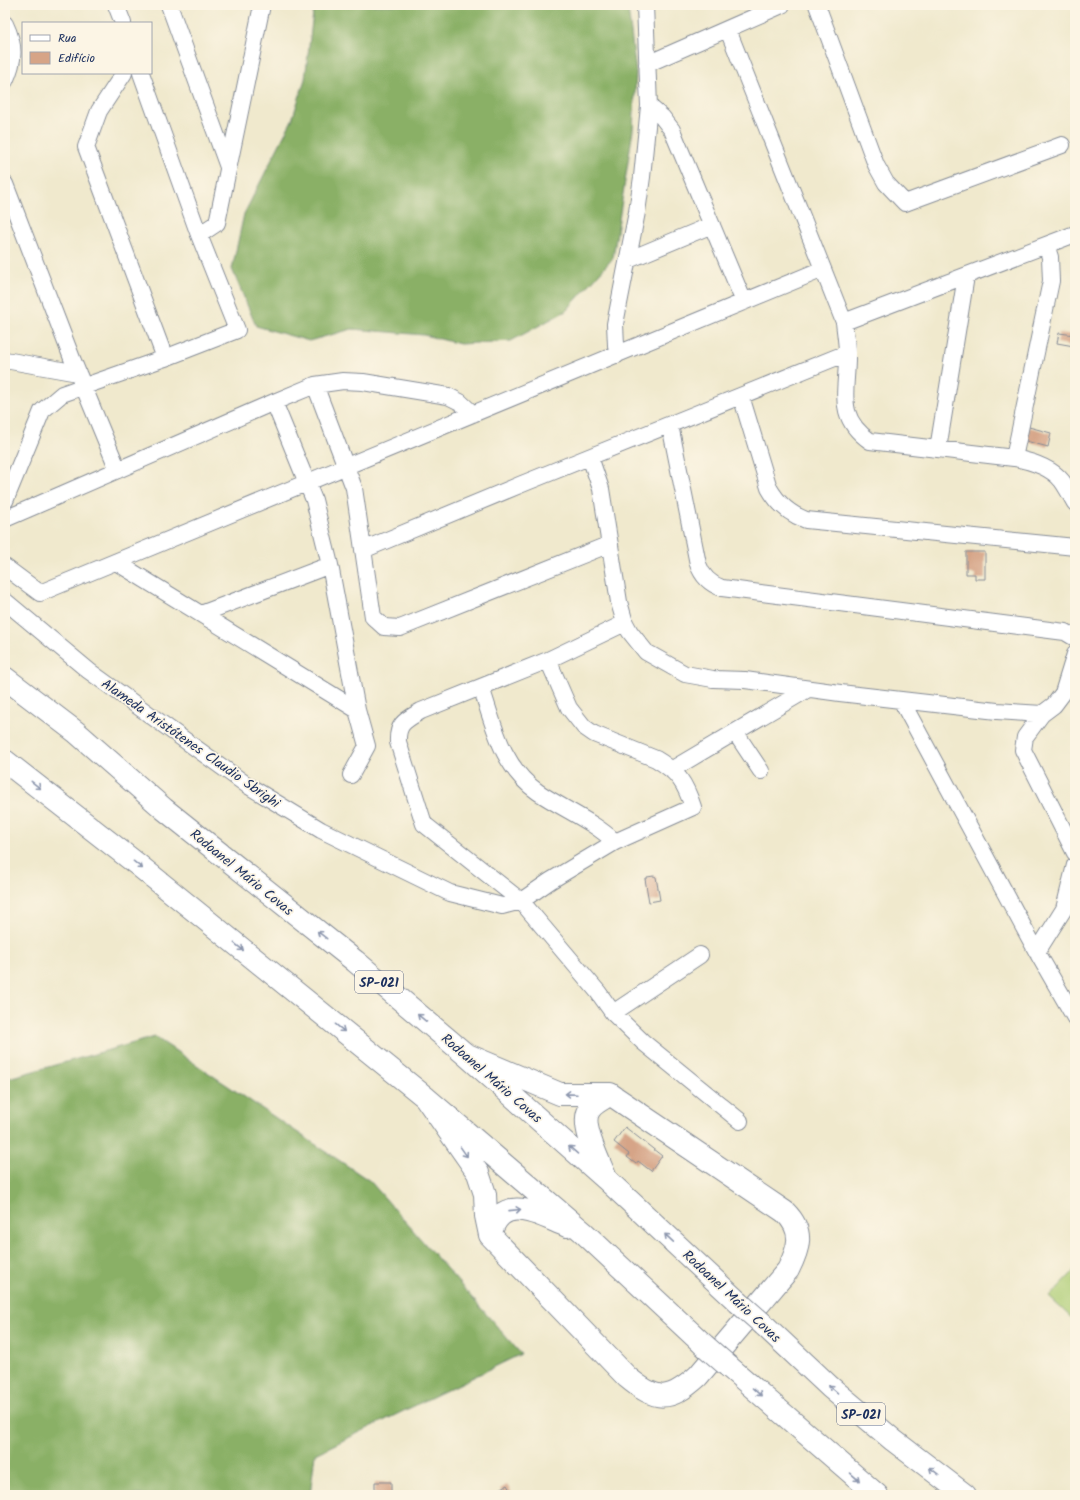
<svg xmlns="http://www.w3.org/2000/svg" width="1080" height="1500" viewBox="0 0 1080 1500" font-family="Kalam,sans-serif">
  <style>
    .green { fill: #adcd75; stroke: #647e6a }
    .forest { fill: #8ab066; stroke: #527062 }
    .building { fill: #d6a487 }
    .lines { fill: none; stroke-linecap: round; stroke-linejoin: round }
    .minor-casing { stroke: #868c96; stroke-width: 18 }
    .motorway-casing { stroke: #868c96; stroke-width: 24 }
    .minor { stroke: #fff; stroke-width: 16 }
    .motorway { stroke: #fff; stroke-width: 22 }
    .motorway-bridge-casing { stroke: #868c96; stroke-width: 24; stroke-linecap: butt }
    .motorway-bridge { stroke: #fff; stroke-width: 22 }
    .oneway { stroke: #8d97ae }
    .labels { text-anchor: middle; stroke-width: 3.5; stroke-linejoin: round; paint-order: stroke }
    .shield { fill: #fcf5e5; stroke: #5e6a86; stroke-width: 1 }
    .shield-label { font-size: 13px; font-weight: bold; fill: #1b2f5e }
    .street-label { font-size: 14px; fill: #1b2f5e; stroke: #fcf5e5 }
  </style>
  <rect width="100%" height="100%" fill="#fcf5e5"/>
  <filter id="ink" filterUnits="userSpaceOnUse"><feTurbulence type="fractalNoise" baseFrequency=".025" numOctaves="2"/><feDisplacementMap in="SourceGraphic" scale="8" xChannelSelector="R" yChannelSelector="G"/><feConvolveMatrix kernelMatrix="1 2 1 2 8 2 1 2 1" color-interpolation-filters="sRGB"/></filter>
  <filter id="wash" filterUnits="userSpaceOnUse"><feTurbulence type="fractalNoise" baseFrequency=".012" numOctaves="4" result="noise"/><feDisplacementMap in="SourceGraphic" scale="16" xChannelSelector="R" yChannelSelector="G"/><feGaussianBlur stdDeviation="0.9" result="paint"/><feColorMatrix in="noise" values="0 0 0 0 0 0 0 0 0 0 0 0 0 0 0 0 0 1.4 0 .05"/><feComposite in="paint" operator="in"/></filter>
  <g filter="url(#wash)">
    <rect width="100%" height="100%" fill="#f0e9cd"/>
    <path class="green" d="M1075 1270V1321L1049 1297Z"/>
    <path class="forest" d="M314 5H629L628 8 636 73 633 130 613 258 566 311 511 341 460 344 424 335 352 329 309 341 256 326 232 269 244 214 292 120 305 79Z
      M155 1037 370 1181 521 1354 315 1454 310 1495H5V1079Z"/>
    <g id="blocks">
      <path class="building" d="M1059 333 1075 335 1074 346 1057 343Z
        M1029 427 1051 433 1048 447 1026 441Z
        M966 552H985V579H975V574H966Z
        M654 876 656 877 660 900 649 902 645 879H647V877Z
        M625 1127 662 1156 651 1171 638 1161 636 1164 627 1157 629 1154 614 1142Z
        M375 1482H391V1494H375Z
        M507 1485 513 1495H504L500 1489Z"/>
    </g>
  </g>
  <g filter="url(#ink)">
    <use href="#blocks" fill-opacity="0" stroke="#868c96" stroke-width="1"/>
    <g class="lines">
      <g class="minor-casing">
        <path id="minor" d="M116 5 123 23
          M169 5 228 167
          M817 5 876 165 886 183 905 203 1062 145
          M5 24C15 45 15 60 5 81
          M728 30 844 322C845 332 847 343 847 353 848 389 834 416 870 441L1014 458C1030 461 1051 467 1062 481 1067 488 1071 496 1075 503
          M647 64 782 5
          M124 73 99 111 86 147 165 358
          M649 106 662 117 672 130 744 302
          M5 184 73 361 118 470
          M199 235 217 223 262 5
          M628 260 712 225
          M844 322 1075 234
          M617 355 616 345 615 324 637 212 642 177 649 106 645 5
          M5 360 78 373
          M315 385 354 488 373 617 384 627 400 628 610 544
          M741 396 769 488C778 504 789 514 806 520L1075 547
          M274 402 314 500 330 565 357 710 367 746 351 775
          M670 425 698 564C702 576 710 584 722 588L1065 632 1075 638
          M938 449 966 276
          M590 457 601 489 619 602 625 623 630 632 646 652 685 674 713 679 745 680 840 693 997 711 1042 714
          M1014 458 1051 281 1050 257 1046 245
          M5 501 42 411 62 394 165 358 237 330 199 235 141 73
          M5 519 274 402 315 385 343 381 363 382 448 396 460 402 473 414
          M363 550 522 484 847 353
          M116 562 357 710
          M5 567 40 593 823 269
          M5 601 89 671 247 785 321 830 450 893 502 906 521 901 550 881 615 842 693 807C685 783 678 772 656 759L594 734 584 727 569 708 548 660
          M201 614 330 565
          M625 623 548 660 421 711C406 720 397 723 398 742L424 824 521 901 598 992 613 1013 643 1042 740 1121
          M1075 654 1063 693 1054 705 1042 714 1025 737 1023 750 1075 853
          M481 687C494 726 502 767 538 792 563 809 593 821 615 842
          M901 700 1037 952 1075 1018
          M735 732 761 771
          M671 770 808 689
          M1037 952 1064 909 1075 865
          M613 1013 700 955"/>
      </g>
      <g class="motorway-casing">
        <path id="motorway" d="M5 678 76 732 164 809 355 961 465 1054 606 1179 738 1302
          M5 761 137 864 425 1097 583 1232 704 1345
          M425 1097 478 1173 485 1194 486 1216 490 1235 627 1377C657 1402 669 1402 698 1376L788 1270C799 1248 805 1232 785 1212L610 1094H560L465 1054
          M605 1176C599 1161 579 1123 590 1109 595 1102 604 1099 610 1094
          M490 1235C502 1191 539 1215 567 1226
          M764 1325 830 1387 893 1440 965 1495
          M728 1366 877 1495"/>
      </g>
      <use href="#minor" class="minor"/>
      <use href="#motorway" class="motorway"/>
      <g class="motorway-bridge-casing">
        <path id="motorway-bridge" d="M738 1302 764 1325
          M704 1345 728 1366"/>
      </g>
      <use href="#motorway-bridge" class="motorway-bridge"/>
    </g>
    <defs><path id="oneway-shaft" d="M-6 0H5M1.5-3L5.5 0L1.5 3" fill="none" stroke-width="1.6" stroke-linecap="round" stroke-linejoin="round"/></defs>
    <g class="oneway">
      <use href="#oneway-shaft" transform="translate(36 785) rotate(38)"/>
      <use href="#oneway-shaft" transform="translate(138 865) rotate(39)"/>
      <use href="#oneway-shaft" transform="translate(322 935) rotate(-142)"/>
      <use href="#oneway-shaft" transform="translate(239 947) rotate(39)"/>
      <use href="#oneway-shaft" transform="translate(422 1018) rotate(-140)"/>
      <use href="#oneway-shaft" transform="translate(340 1028) rotate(39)"/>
      <use href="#oneway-shaft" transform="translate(571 1094) rotate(-178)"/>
      <use href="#oneway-shaft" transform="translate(573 1150) rotate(-139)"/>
      <use href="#oneway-shaft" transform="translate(464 1152) rotate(55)"/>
      <use href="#oneway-shaft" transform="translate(515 1210) rotate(-6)"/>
      <use href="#oneway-shaft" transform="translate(669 1238) rotate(-137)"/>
      <use href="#oneway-shaft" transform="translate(833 1389) rotate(-139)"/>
      <use href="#oneway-shaft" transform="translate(757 1392) rotate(41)"/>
      <use href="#oneway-shaft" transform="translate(934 1471) rotate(-142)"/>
      <use href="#oneway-shaft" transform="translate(855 1477) rotate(41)"/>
    </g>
  </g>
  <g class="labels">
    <g class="shield">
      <rect x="355" y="971" width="48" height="22" rx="3"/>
      <rect x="837" y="1403" width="48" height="22" rx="3"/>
    </g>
    <g class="shield-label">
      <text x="379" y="987">SP-021</text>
      <text x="861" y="1419">SP-021</text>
    </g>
    <g class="street-label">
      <text transform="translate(191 743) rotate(35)" y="5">Alameda Aristótenes Claudio Sbrighi</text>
      <text transform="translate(242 872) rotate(39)" y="5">Rodoanel Mário Covas</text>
      <text transform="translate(492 1078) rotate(41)" y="5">Rodoanel Mário Covas</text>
      <text transform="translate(732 1296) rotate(43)" y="5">Rodoanel Mário Covas</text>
    </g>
  </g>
  <rect width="1080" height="1500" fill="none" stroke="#fcf5e5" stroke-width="20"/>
  <rect x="22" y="22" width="130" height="52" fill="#fcf5e5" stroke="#a2a6af"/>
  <rect x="30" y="35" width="20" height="6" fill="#ffffff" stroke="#a2a6af"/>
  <text x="58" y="42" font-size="12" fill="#1b2f5e">Rua</text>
  <rect x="30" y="52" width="20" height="12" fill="#d6a487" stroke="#a2a6af"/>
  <text x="58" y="62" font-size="12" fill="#1b2f5e">Edifício</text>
</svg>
